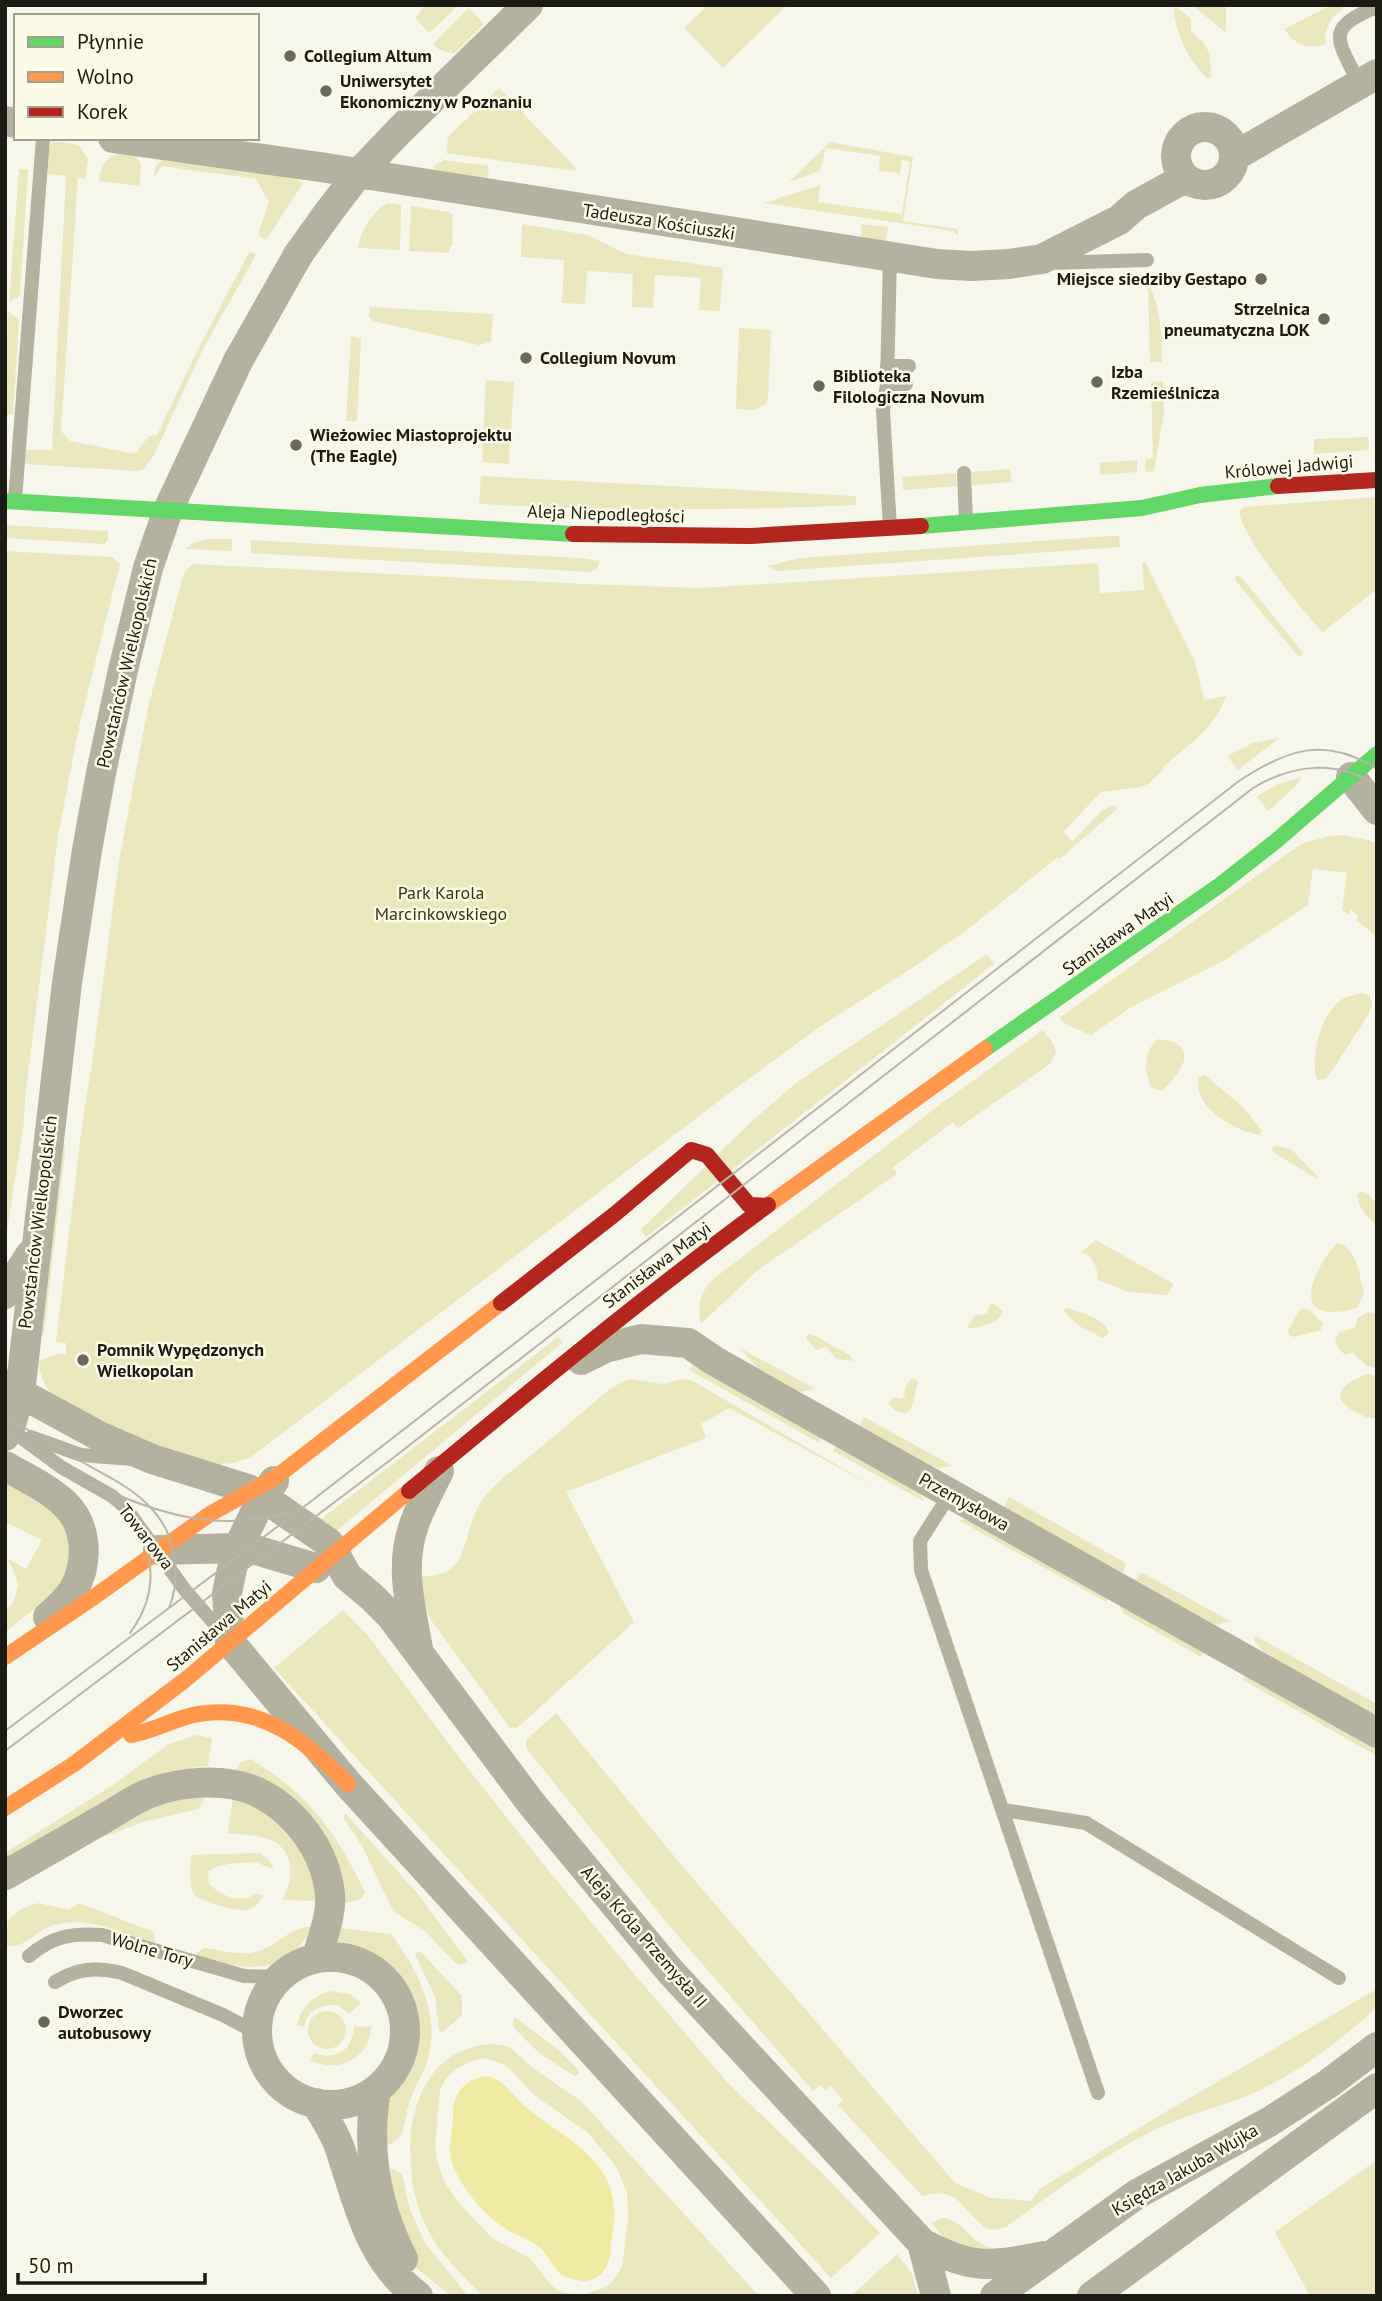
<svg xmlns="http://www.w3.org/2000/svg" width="1382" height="2301" viewBox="0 0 1382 2301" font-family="'PT Sans',sans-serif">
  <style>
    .green { fill: #eae7bf; fill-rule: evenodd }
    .water { fill: #efe9a3 }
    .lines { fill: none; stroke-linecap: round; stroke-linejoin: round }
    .lane { stroke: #b4b19f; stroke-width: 14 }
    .street { stroke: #b4b19f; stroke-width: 30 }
    .fast { stroke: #63d668; stroke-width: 16 }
    .slow { stroke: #ff974d; stroke-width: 16 }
    .jam { stroke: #b3261e; stroke-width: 16 }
    .tram { stroke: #b7b6a9; stroke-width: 2 }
    .poi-dot { fill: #69685e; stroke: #fcfbe5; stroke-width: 2.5 }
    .labels { text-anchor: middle; stroke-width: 5; stroke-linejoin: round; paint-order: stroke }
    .poi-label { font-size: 18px; font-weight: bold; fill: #1c1b13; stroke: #fcfbe5; text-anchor: start }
    .street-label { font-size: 18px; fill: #1c1b13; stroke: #fcfbe5 }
    .park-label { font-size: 18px; fill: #38340b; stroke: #fcfbe5 }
  </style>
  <rect width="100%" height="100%" fill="#f7f6ea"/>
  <path class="green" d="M425 5H459L429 33 415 18Z
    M708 5H787L723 68 684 28Z
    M1193 5H1226V33L1193 6Z
    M1331 5H1341L1343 10C1329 17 1324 30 1326 44 1308 50 1295 45 1284 29Z
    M1176 7 1191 19V31C1210 48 1211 52 1211 77L1208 78C1190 64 1174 31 1174 8Z
    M469 8 484 24 454 54 440 50 433 44Z
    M499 88 576 168 575 171 446 153 448 137Z
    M52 141 79 145 88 159 85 179 78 178 61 431 70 441 135 454 149 436 157 435 198 349 250 251 256 255 202 351 154 455 144 469 136 471 25 464 24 450H52L66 176 47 174 49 147Z
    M830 142 913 157 903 221 958 229V236L953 231 764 203 820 185 818 202 902 214 910 161 902 160 900 173 879 171 880 156 826 148 820 171 789 182Z
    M125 152 132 153 141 163 140 186 99 181C101 164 108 155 125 152Z
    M164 158 294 178 303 183 266 240 260 236 259 231 269 202 256 179 162 166 154 178 155 167Z
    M444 160 489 166 487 183 438 172 432 167Z
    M19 169H28L20 296 9 302Z
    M388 203 401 205 400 250 358 248C359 233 374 209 388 203Z
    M411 206 449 212 453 215 452 246H450L449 253 409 251Z
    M522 224 588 235 626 254 723 268 720 311 699 310 701 278 655 275 653 308 632 307 633 274 587 271 585 304 562 303 564 260 521 257Z
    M862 224 888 227 885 245 860 241Z
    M1148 283C1161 309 1162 334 1162 362H1150Z
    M370 307 493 314 491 342 479 345 373 321 369 317Z
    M8 311 19 320 13 415 5 414Z
    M739 328 771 330 768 399 766 404 755 410 736 409Z
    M351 336 361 338 357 421H346Z
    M486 380 514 382 509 464 482 462Z
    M1163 381 1164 412 1154 471 1146 472 1145 460 1153 458 1151 382Z
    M1368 437 1369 450 1314 454V439Z
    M1137 460V472L1100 475V463Z
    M1010 469 1012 482 972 485 971 472Z
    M956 473 957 486 903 490 902 477Z
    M481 476 856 496V505C730 511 605 511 479 504Z
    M1377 497V589L1323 632C1307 617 1236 530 1240 511L1244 507Z
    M5 525 108 531V540L104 544 5 538Z
    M1110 536H1119L1120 547 778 571 767 566 800 558Z
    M207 539H232V551L185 549 193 543Z
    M251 540 579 558 600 561 597 568 591 572 251 553Z
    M5 551 112 557 120 564 79 727 58 836 25 1098 24 1122 5 1244Z
    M1142 562H1145L1195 662 1204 700 1226 696C1216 727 1187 746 1163 767L1164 769 1148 784 1140 787 1101 792 1063 832 1073 841 1101 811 1115 805 1117 809 1060 859 1058 857 968 929 912 968 821 1026 732 1091 251 1457 233 1463 215 1465 119 1432 53 1396C44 1385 39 1374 39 1361L56 1354H66V1343L56 1342 82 1125 92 1064 119 861 148 707 183 576 187 569 193 564 585 584 701 588 1098 563 1100 593 1144 590Z
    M1236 575 1242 578 1302 651V656L1297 655 1235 580Z
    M1279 738 1238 770 1227 756 1253 743Z
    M1302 777 1296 786 1268 811 1257 796 1279 784Z
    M1343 835 1368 840 1377 844V937L1356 920 1358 916 1351 910 1348 914 1342 910 1347 873 1313 869 1308 905 1225 960 1131 1007 1091 1035 1067 1025 1059 1018 1301 844 1329 836Z
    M987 954 994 964 646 1237 640 1230 751 1122 796 1083Z
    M1363 993 1370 996 1372 1006 1368 1015 1330 1074 1325 1079 1317 1080C1310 1058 1320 1019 1337 1003 1345 996 1353 995 1363 993Z
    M1043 1030 1054 1045 1056 1052 1050 1064 958 1128 953 1122 893 1167 897 1174 758 1270 701 1324C697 1308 700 1292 712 1280L942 1103Z
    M1158 1039C1203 1044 1182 1071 1162 1091L1152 1088C1143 1072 1143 1051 1158 1039Z
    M1205 1075 1245 1109 1262 1131 1260 1135C1236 1132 1190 1106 1199 1076Z
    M63 1127 65 1152 44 1334H39Z
    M1276 1146 1291 1149 1317 1176V1179L1273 1152 1272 1148Z
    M1362 1191 1368 1194 1377 1204V1225C1367 1218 1358 1207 1357 1194Z
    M1096 1240 1174 1284 1167 1295 1129 1292 1094 1278 1097 1277C1099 1267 1090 1254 1081 1252Z
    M1337 1243C1357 1246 1360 1278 1364 1294L1357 1308C1350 1309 1343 1312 1336 1312 1288 1314 1321 1260 1337 1243Z
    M993 1303 1003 1311C998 1324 979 1328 967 1328L975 1315 987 1314 989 1306Z
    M1067 1308C1082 1313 1104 1318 1109 1333L1103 1338 1081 1327 1065 1313 1064 1310Z
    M1301 1308 1309 1310 1323 1323 1321 1330 1294 1337 1289 1335 1288 1330Z
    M1368 1312 1377 1314V1368L1367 1366 1353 1353 1345 1355 1337 1347 1335 1340 1339 1333 1356 1327 1357 1318Z
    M808 1334 816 1336 851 1356 853 1361 836 1359 826 1347 816 1350 806 1339Z
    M558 1337 563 1342 335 1532 321 1519Z
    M740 1348 816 1389 799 1392 759 1370Z
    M693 1365 823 1436 819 1443 689 1370Z
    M1367 1374 1377 1376V1418C1366 1421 1332 1403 1342 1390 1347 1382 1359 1378 1367 1374Z
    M629 1379 662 1384 683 1379 693 1381 878 1489 729 1408 701 1424 706 1438 566 1492 634 1622 517 1728 509 1727 431 1620 424 1603 420 1576C472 1579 460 1535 481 1502 493 1484 512 1471 528 1458 556 1434 584 1411 611 1388Z
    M911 1379H915L918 1382 911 1409 906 1413 895 1411 889 1404 890 1400 895 1397 901 1399 904 1397 906 1386Z
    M864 1417 953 1466 938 1468 930 1465 859 1426Z
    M837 1445 915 1487 925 1502 833 1451Z
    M5 1476 48 1501 73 1538 65 1579 47 1599 5 1632V1612L14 1601 18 1586 16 1576 7 1558 26 1569 42 1540 5 1522Z
    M1009 1497 1124 1562 1126 1566 1122 1573 1004 1507Z
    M968 1519 1108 1597 1106 1602 958 1520Z
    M1143 1573 1230 1621 1218 1625 1211 1623 1135 1580 1139 1574Z
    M1120 1606 1205 1650 1201 1657 1123 1613Z
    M343 1610 370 1638 455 1752 544 1865 635 1975 728 2083 823 2174 880 2233 831 2278 274 1668Z
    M1254 1635 1377 1704V1716L1264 1652 1255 1642Z
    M1245 1675 1377 1746V1756L1243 1680Z
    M556 1713 684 1868 955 2183 991 2198 1031 2201 1041 2188 1162 2114 1377 1989V2007C1340 2041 1296 2075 1249 2095 1218 2108 1185 2115 1154 2130 1101 2157 1054 2192 1006 2227L995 2230 988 2229C962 2213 961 2184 922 2196L838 2105 843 2100 831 2086 825 2090 820 2085 813 2091 671 1928 526 1748V1740Z
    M196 1735 212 1738 208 1766 176 1770 150 1778 5 1862V1853L113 1785 167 1745Z
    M251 1759C311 1797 334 1829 365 1892 362 1902 353 1901 344 1903L343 1884 235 1771 241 1762Z
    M206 1795 199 1809 143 1822 87 1843 159 1804Z
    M233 1796 269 1812 305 1853 319 1901 282 1900C295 1880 295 1848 268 1839 255 1835 241 1834 228 1833Z
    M346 1814 418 1894 468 1962 460 1965 455 1963 426 1932 393 1911 362 1846 343 1817Z
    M260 1853 268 1859 274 1868C267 1868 264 1865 258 1863 247 1861 214 1864 208 1872L209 1884C222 1897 242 1904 257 1893L264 1896C259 1902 255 1908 247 1910 238 1912 199 1902 194 1894 188 1884 191 1866 191 1855Z
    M38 1903 69 1910 79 1903 154 1932 155 1944C121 1933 85 1913 49 1927 31 1934 27 1948 6 1946L8 1920 21 1909Z
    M305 1927H313C283 1980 245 1969 196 1956L197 1953 204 1948C228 1951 247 1959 270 1946 282 1939 291 1930 305 1927Z
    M339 1928 391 1934C417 1969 441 2013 428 2059 424 2074 414 2088 409 2103 402 2126 408 2142 380 2147 381 2134 379 2116 383 2104 387 2091 401 2081 407 2069 429 2027 412 1975 371 1953 359 1947 346 1947 335 1943Z
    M417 1951 421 1952 462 1996V2015L442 2033 439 2030 435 1997 415 1955Z
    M331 1991 350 1994 361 2003 349 2014 338 2005C320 2004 308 2009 304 2027L297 2025C302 2007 312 1996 331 1991Z
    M308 2030a19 19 0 1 1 38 0a19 19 0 1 1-38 0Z
    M515 2017 561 2052 579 2071V2074L575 2076 540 2054 512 2026Z
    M354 2026 371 2027C369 2060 337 2074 310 2060L314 2053C337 2061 353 2050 354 2026Z
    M492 2044 508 2046 533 2068 581 2101 759 2296H483C460 2273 436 2251 423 2220 397 2157 406 2048 492 2044ZM485 2058 507 2066 534 2095 587 2132 615 2165 627 2192 628 2219 622 2267 613 2281 606 2287 580 2296 558 2291 549 2283 530 2258 492 2238 459 2203 446 2184 438 2165 435 2147 440 2089 446 2078 458 2068 474 2060Z
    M1377 2160V2296H1310L1275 2232Z
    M394 2169 402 2174 410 2210 426 2244 468 2296H451L415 2267 383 2170Z
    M942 2218C963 2218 969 2244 993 2248L992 2255 946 2240 931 2223Z
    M897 2254 912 2274 918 2296H851Z"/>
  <path class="water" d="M485 2076C503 2077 513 2097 526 2107 564 2139 617 2158 614 2218 614 2226 612 2235 611 2244 610 2260 608 2272 593 2279 585 2282 580 2281 572 2279 553 2274 552 2258 539 2247 530 2239 517 2236 506 2229 485 2216 453 2180 450 2154 449 2142 453 2129 453 2117 452 2096 463 2080 485 2076Z"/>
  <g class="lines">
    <path class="lane" d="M1359 83C1337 39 1324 28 1377 7
      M1050 263 1147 260
      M887 366H909
      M887 384H906
      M964 473 966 521
      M15 500 43 138
      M890 528 883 411 887 384 890 257
      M7 1427 61 1467 112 1496 125 1507 185 1590 227 1638
      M31 1437 81 1455 133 1459
      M950 1494 920 1541 921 1570 1098 2093
      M1004 1810 1086 1823 1339 1978
      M29 1956C53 1936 71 1933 102 1935L244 1976 280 1977
      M55 1982C78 1968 96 1967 122 1973L223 2015 257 2033"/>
    <path class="street" d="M5 121 16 123
      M1176 156a29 29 0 1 1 58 0a29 29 0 1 1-58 0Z
      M113 138 320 167 937 264 971 266 1009 264 1042 259 1119 220 1136 205 1185 178
      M1235 156 1377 74
      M1351 777 1377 810
      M5 1294 30 1255
      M581 1360 605 1348 641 1339 688 1343 713 1360 778 1397 1377 1733
      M5 1385 99 1436 152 1459 248 1489 263 1497 329 1543 347 1576 372 1597 391 1616 531 1803 670 1971 922 2243 936 2296
      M5 1436 10 1428 20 1393 67 983 87 850 101 773 123 670 148 568 168 510 238 361 298 255 328 213 357 175 400 130 528 5
      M5 1466C25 1477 48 1488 65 1504 87 1525 89 1562 74 1589 68 1599 57 1609 48 1617
      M274 1481 261 1500 238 1548 232 1569 227 1593 230 1642 348 1784 816 2296
      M158 1550 238 1548 259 1551 316 1568
      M418 1649C411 1608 399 1566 414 1525 420 1507 430 1489 439 1471
      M5 1875C38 1857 70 1838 103 1819 118 1811 133 1799 150 1793 181 1781 224 1778 255 1791 295 1809 326 1851 330 1895 332 1915 322 1938 317 1957
      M257 2031a74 74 0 1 1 148 0a74 74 0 1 1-148 0Z
      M376 2090C366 2148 376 2206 403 2259
      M316 2103C324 2117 333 2130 339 2146 358 2201 368 2259 418 2296
      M922 2243C972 2270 989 2267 1044 2256
      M995 2296 1137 2194 1269 2122 1328 2084 1377 2047
      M1092 2296 1377 2088"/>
    <path class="fast" d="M5 501 573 534
      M921 526 1142 508 1200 495 1278 486
      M985 1049 1220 885 1276 841 1377 754"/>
    <path class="slow" d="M768 1205 985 1049
      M5 1657 94 1597 210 1514 276 1477 501 1303
      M131 1735C154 1731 175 1718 198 1714 262 1703 307 1742 348 1784
      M5 1808 74 1764 185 1680 409 1491"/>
    <path class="jam" d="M1278 486 1377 480
      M573 534 751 536 921 526
      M501 1303 615 1214 691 1150 707 1155 749 1205 766 1206
      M409 1491C527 1393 644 1296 768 1205"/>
    <path class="tram" d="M5 1417C32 1432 58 1447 84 1463 107 1476 133 1488 151 1508 176 1534 182 1575 169 1608
      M5 1433 107 1495C152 1530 166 1584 130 1633
      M90 1483C157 1514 219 1534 292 1511
      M5 1731 305 1506 1239 781C1286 750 1325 735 1377 769
      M5 1751 393 1458 1253 788C1293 764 1337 759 1377 786"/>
  </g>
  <g class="poi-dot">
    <circle cx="290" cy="56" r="7"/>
    <circle cx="326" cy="91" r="7"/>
    <circle cx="1261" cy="279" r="7"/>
    <circle cx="1324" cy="319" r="7"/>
    <circle cx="526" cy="358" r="7"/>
    <circle cx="1097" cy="382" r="7"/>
    <circle cx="819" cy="386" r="7"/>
    <circle cx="296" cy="445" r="7"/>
    <circle cx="83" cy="1360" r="7"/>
    <circle cx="44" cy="2022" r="7"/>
  </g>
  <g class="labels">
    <g class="poi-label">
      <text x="304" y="62">Collegium Altum</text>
      <text x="340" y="87">Uniwersytet<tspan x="340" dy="21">Ekonomiczny w Poznaniu</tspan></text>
      <text x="1247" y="285" text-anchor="end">Miejsce siedziby Gestapo</text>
      <text x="1310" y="315" text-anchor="end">Strzelnica<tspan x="1310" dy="21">pneumatyczna LOK</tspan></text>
      <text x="540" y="364">Collegium Novum</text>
      <text x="1111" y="378">Izba<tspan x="1111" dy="21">Rzemieślnicza</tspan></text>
      <text x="833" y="382">Biblioteka<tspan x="833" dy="21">Filologiczna Novum</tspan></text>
      <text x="310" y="441">Wieżowiec Miastoprojektu<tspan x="310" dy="21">(The Eagle)</tspan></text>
      <text x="97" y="1356">Pomnik Wypędzonych<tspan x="97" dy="21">Wielkopolan</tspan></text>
      <text x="58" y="2018">Dworzec<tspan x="58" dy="21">autobusowy</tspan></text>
    </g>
    <g class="street-label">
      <text transform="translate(659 222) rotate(9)" y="6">Tadeusza Kościuszki</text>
      <text transform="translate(1289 467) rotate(-5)" y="6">Królowej Jadwigi</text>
      <text transform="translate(606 514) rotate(2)" y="6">Aleja Niepodległości</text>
      <text transform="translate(127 663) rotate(-77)" y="6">Powstańców Wielkopolskich</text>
      <text transform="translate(1118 934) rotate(-35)" y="6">Stanisława Matyi</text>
      <text transform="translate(38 1222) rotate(-83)" y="6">Powstańców Wielkopolskich</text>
      <text transform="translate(657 1265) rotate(-37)" y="6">Stanisława Matyi</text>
      <text transform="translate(964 1502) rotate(29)" y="6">Przemysłowa</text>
      <text transform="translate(146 1537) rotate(52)" y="6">Towarowa</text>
      <text transform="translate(219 1626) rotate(-40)" y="6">Stanisława Matyi</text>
      <text transform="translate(644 1937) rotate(49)" y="6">Aleja Króla Przemysła II</text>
      <text transform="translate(152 1950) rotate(16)" y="6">Wolne Tory</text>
      <text transform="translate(1185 2170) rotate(-30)" y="6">Księdza Jakuba Wujka</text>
    </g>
    <g class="park-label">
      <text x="441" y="899">Park Karola<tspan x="441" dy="21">Marcinkowskiego</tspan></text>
    </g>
  </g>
  <rect width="1382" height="2301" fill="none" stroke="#1c1b13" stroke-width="14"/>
  <rect x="14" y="14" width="245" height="126" fill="#fcfbe5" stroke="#a2a191" stroke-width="2"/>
  <rect x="28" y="37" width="35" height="10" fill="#63d668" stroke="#a2a191" stroke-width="2"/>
  <text x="77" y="49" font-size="21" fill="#1c1b13">Płynnie</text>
  <rect x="28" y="72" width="35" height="10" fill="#ff974d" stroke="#a2a191" stroke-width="2"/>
  <text x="77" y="84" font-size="21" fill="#1c1b13">Wolno</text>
  <rect x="28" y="107" width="35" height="10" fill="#b3261e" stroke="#a2a191" stroke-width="2"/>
  <text x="77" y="119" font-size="21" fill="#1c1b13">Korek</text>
  <path d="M18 2273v10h187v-10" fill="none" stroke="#1c1b13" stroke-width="3.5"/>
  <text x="28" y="2273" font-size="21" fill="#1c1b13" stroke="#fcfbe5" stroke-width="5" paint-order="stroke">50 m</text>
</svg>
